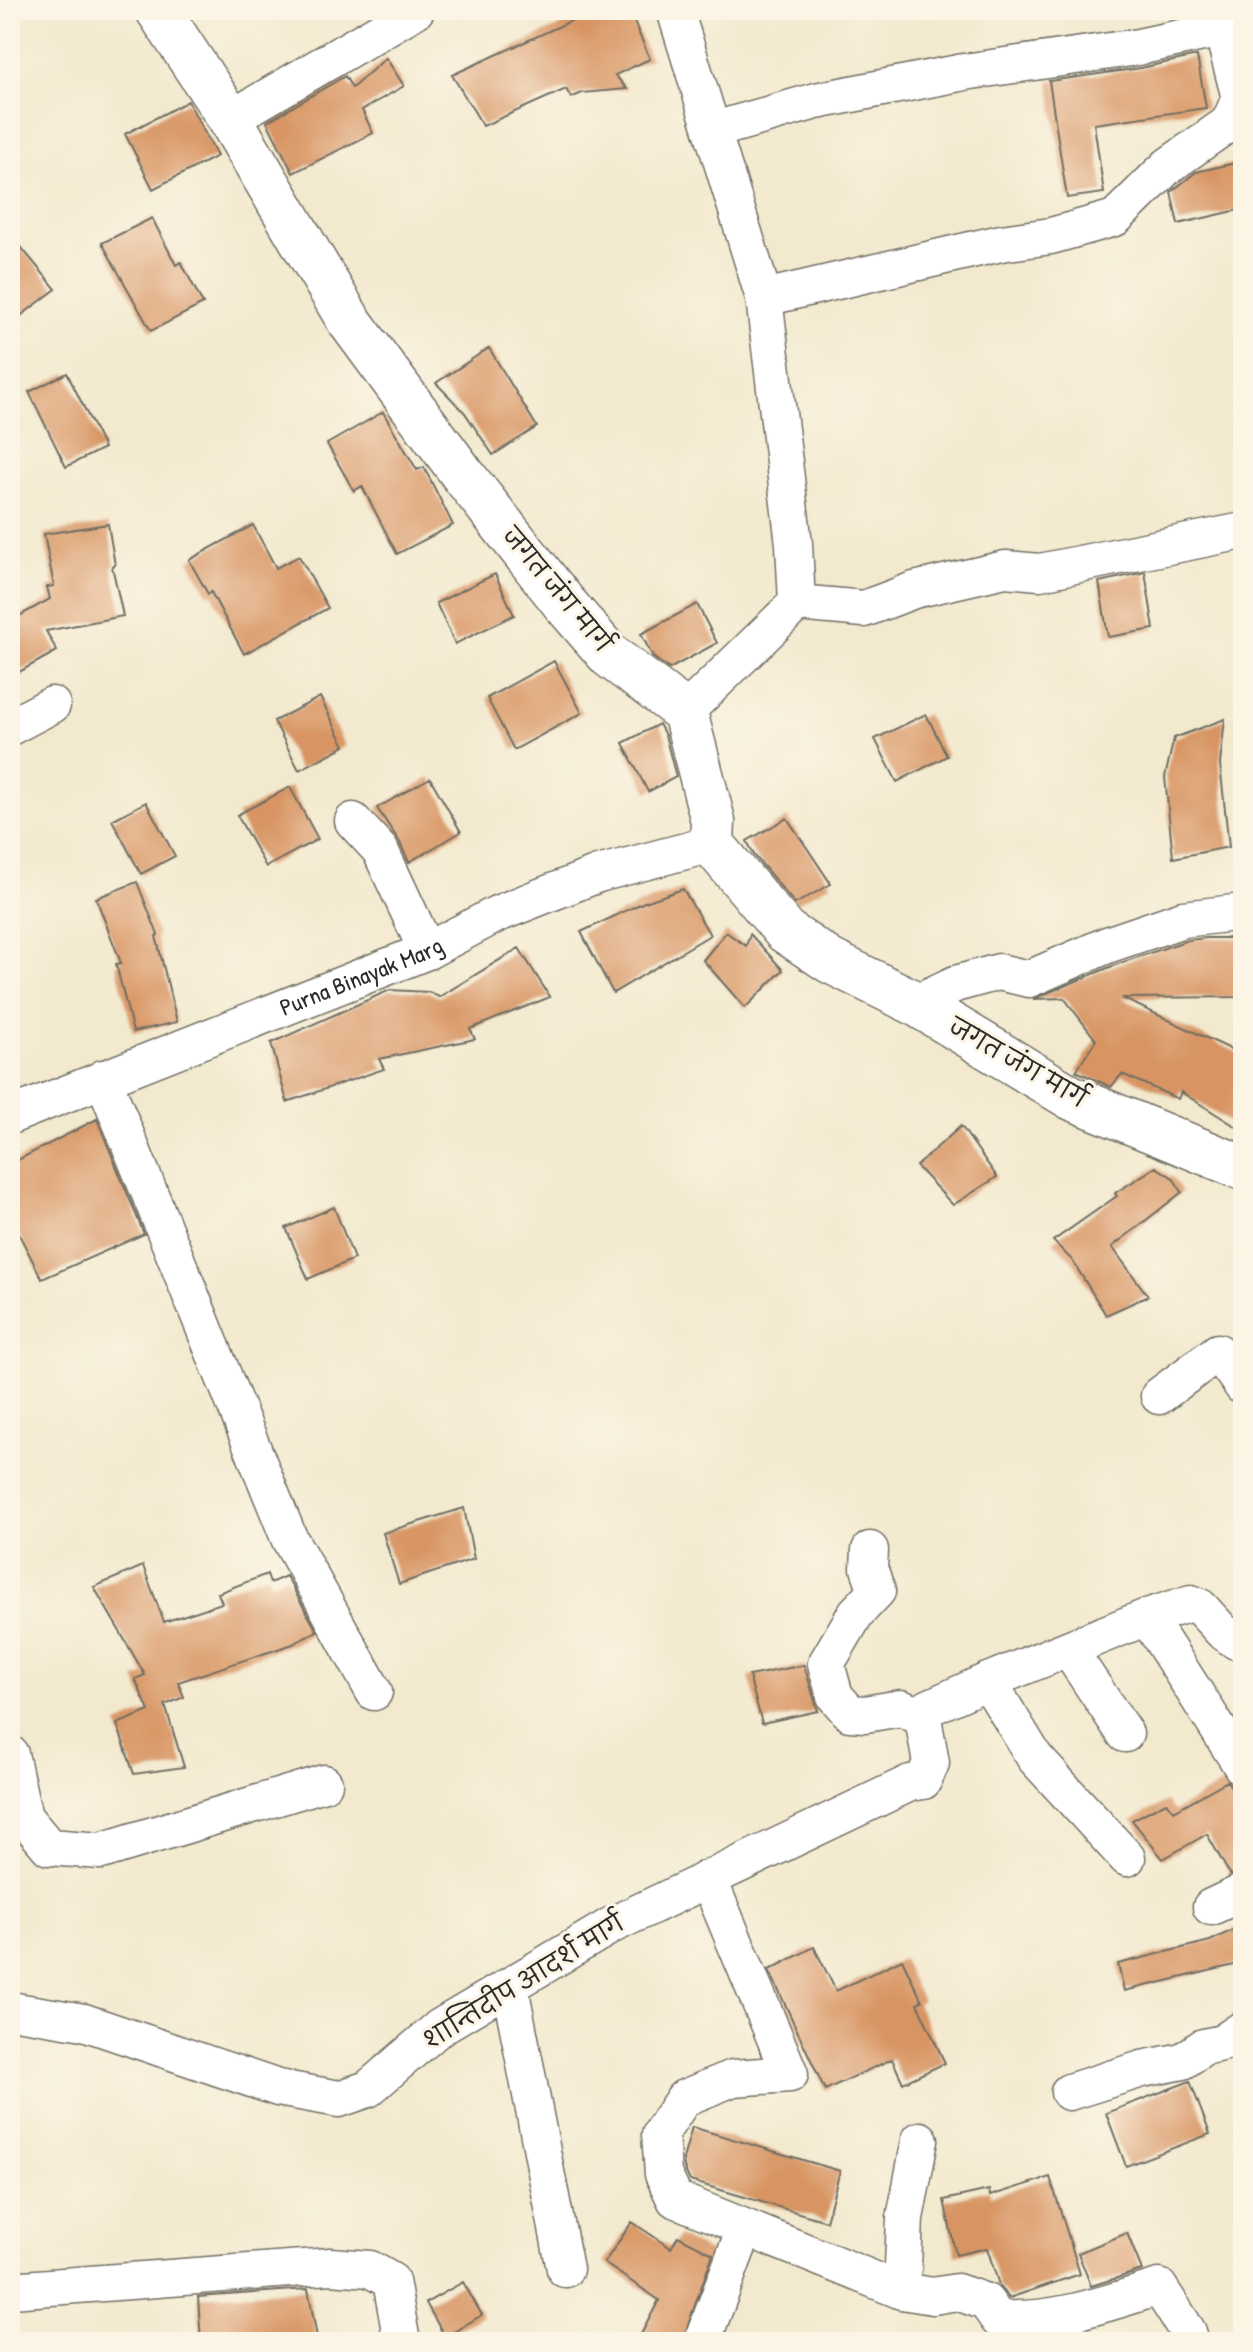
<svg xmlns="http://www.w3.org/2000/svg" width="1253" height="2352" viewBox="0 0 1253 2352" font-family="'Patrick Hand','Playpen Sans Deva',sans-serif">
  <style>
    .building { fill: #d89563 }
    .lines { fill: none; stroke-linecap: round; stroke-linejoin: round }
    .street-casing { stroke: #716e64; stroke-width: 39 }
    .secondary-casing { stroke: #716e64; stroke-width: 47 }
    .street { stroke: #fff; stroke-width: 36 }
    .secondary { stroke: #fff; stroke-width: 44 }
    .labels { text-anchor: middle; stroke-width: 6; stroke-linejoin: round; paint-order: stroke }
    .street-label { font-size: 24px; fill: #2b2b2b; stroke: #fcf5e5 }
  </style>
  <rect width="100%" height="100%" fill="#fcf5e5"/>
  <filter id="ink" filterUnits="userSpaceOnUse"><feTurbulence type="fractalNoise" baseFrequency=".0125" numOctaves="2"/><feDisplacementMap in="SourceGraphic" scale="16" xChannelSelector="R" yChannelSelector="G"/><feConvolveMatrix kernelMatrix="1 2 1 2 8 2 1 2 1" color-interpolation-filters="sRGB"/></filter>
  <filter id="wash" filterUnits="userSpaceOnUse"><feTurbulence type="fractalNoise" baseFrequency=".006" numOctaves="4" result="noise"/><feDisplacementMap in="SourceGraphic" scale="32" xChannelSelector="R" yChannelSelector="G"/><feGaussianBlur stdDeviation="1.8" result="paint"/><feColorMatrix in="noise" values="0 0 0 0 0 0 0 0 0 0 0 0 0 0 0 0 0 1.4 0 .05"/><feComposite in="paint" operator="in"/></filter>
  <g filter="url(#wash)">
    <rect width="100%" height="100%" fill="#f2e9ce"/>
    <g id="blocks">
      <path class="building" d="M595 10H629L650 59 615 75 627 89 582 93 571 98 566 89 483 126 452 75Z
        M1197 56 1206 108 1094 124 1104 193 1067 198 1049 81 1141 68Z
        M386 58 404 86 362 110 373 133 293 173 267 122 345 76 352 88Z
        M188 101 217 156 153 189 125 134Z
        M1235 163 1243 209 1178 224 1171 192 1196 172Z
        M152 218 176 265 181 262 203 304 151 331 102 243Z
        M10 234 56 289 10 324Z
        M489 348 537 427 493 455 465 413 436 383Z
        M67 373 104 448 66 467 29 392Z
        M383 412 417 470 424 467 453 525 397 554 362 486 354 491 327 444Z
        M108 524 115 565 112 566 123 616 46 631 57 651 10 677V621L50 599 47 587 54 586 44 534Z
        M253 525 276 568 299 556 328 608 244 654 211 592 208 594 189 560Z
        M1145 572 1154 629 1108 637 1099 582Z
        M495 574 514 615 455 644 436 603Z
        M697 604 717 643 669 669 653 657 641 634Z
        M554 661 582 713 514 750 487 698Z
        M320 697 345 746 299 770 274 721Z
        M926 714 947 756 897 782 875 739Z
        M1225 719 1220 764 1229 847 1173 858 1165 777 1174 738Z
        M659 724 665 735 676 777 648 792 623 743Z
        M430 778 461 832 409 862 399 841 377 808Z
        M290 787 318 839 266 867 237 815Z
        M146 802 175 856 141 874 112 820Z
        M787 818 831 884 795 904 754 855 747 841Z
        M137 882 158 935 156 936 177 1022 133 1032 116 964 121 963 96 898Z
        M683 889 710 935 613 993 581 932 642 903Z
        M726 932 746 946 750 934 783 970 745 1008 703 960Z
        M1206 938H1243V997L1122 998 1243 1055V1131L1181 1092 1178 1099 1122 1074 1111 1087 1076 1071 1096 1040 1064 998 1033 999 1115 965 1188 940Z
        M519 948 550 997 470 1029 475 1039 379 1059 384 1069 287 1102 271 1043 390 990 429 992 439 997Z
        M97 1119 144 1234 42 1279 10 1217V1164Z
        M961 1126 997 1177 953 1205 916 1166Z
        M1156 1167 1173 1178 1182 1192 1112 1247 1148 1296 1106 1315 1072 1260 1053 1241 1117 1196 1115 1193Z
        M334 1207 354 1259 308 1279 286 1228Z
        M464 1508 474 1559 399 1584 383 1533Z
        M143 1566 164 1622 222 1603 218 1593 267 1574 270 1583 286 1576 317 1631 293 1644 178 1682 184 1697 165 1705 184 1767 134 1774 117 1724 149 1711 135 1679 145 1675 94 1587Z
        M804 1665 818 1711 762 1723 749 1676Z
        M1227 1781 1243 1805V1871L1230 1875 1207 1834 1163 1859 1132 1820 1166 1802 1174 1811Z
        M1243 1925V1963L1124 1991 1118 1964 1210 1941Z
        M814 1947 836 1991 902 1959 922 2001 917 2003 945 2063 903 2083 892 2059 825 2090 769 1970Z
        M1190 2081 1210 2134 1126 2166 1106 2113Z
        M692 2127 840 2171 826 2221 690 2181 684 2168 683 2159Z
        M1050 2177 1080 2274 1009 2298 1000 2288 987 2248 956 2255 944 2200 989 2190 990 2196Z
        M632 2222 671 2248 678 2236 713 2254 682 2342H637L659 2300 604 2263Z
        M1127 2233 1142 2270 1091 2286 1078 2253Z
        M463 2282 482 2315 445 2337 426 2303Z
        M308 2289 318 2342H201L198 2297Z"/>
    </g>
  </g>
  <g filter="url(#ink)">
    <use href="#blocks" fill-opacity="0" stroke="#716e64" stroke-width="2"/>
    <g class="lines">
      <g class="street-casing">
        <g id="street">
          <path d="M675 10 764 298 794 544 797 603 685 712"/>
          <path d="M230 119 416 10"/>
          <path d="M714 130 816 101 964 72 1138 47 1222 29 1226 10"/>
          <path d="M764 298 1001 243 1051 236 1115 218 1168 166 1229 123 1240 98 1222 29"/>
          <path d="M797 603 864 609 914 590 1005 569 1040 572 1243 531"/>
          <path d="M10 727 52 705"/>
          <path d="M353 821 380 850 427 951"/>
          <path d="M915 1003 955 984 999 972 1029 979 1107 945 1183 919 1243 912"/>
          <path d="M103 1078 289 1538 374 1692"/>
          <path id="s1" d="M10 1116 427 951 497 914 598 874 712 844"/>
          <path d="M1159 1396 1218 1352 1243 1387"/>
          <path d="M870 1550 869 1568 877 1591 856 1613 826 1664 835 1696 850 1713 865 1714 901 1708 923 1718"/>
          <path d="M1147 1617 1243 1768"/>
          <path d="M1069 1650 1125 1734"/>
          <path d="M988 1681 1035 1758 1127 1858"/>
          <path d="M10 1754 24 1817 49 1847 101 1851 324 1783"/>
          <path d="M708 1878 790 2074 733 2078 684 2098 660 2134 663 2174 675 2199 902 2291 933 2296 957 2292 986 2302 998 2319C1057 2322 1104 2304 1159 2287L1188 2332 1191 2342"/>
          <path d="M1211 1907 1243 1892"/>
          <path d="M510 1987 565 2269"/>
          <path d="M10 2010 84 2022 278 2088 339 2099 368 2089 440 2027 612 1925 910 1783 923 1781 931 1763 923 1718 928 1708 988 1681 1147 1617 1191 1603 1200 1607 1222 1631 1236 1641 1243 1638"/>
          <path d="M1069 2092 1142 2069 1183 2061 1203 2047 1222 2043 1243 2029"/>
          <path d="M10 2290 330 2266 370 2269 391 2281 402 2342"/>
          <path d="M902 2291 905 2218 920 2140"/>
          <path d="M702 2342 745 2228"/>
        </g>
      </g>
      <g class="secondary-casing">
        <path id="secondary" d="M158 10 230 119 348 319 463 475 564 603 610 656 685 712 713 821 712 844 785 931 830 961 915 1003 1072 1098 1243 1168"/>
      </g>
      <use href="#street" class="street"/>
      <use href="#secondary" class="secondary"/>
    </g>
  </g>
  <g class="labels">
    <g class="street-label">
      <text transform="translate(557 590) rotate(50)" y="8">जगत जंग मार्ग</text>
      <text dy="8" stroke="none"><textPath href="#s1" startOffset="378">Purna Binayak Marg</textPath></text>
      <text transform="translate(1018 1063) rotate(30)" y="8">जगत जंग मार्ग</text>
      <text transform="translate(524 1982) rotate(-32)" y="8">शान्तिदीप आदर्श मार्ग</text>
    </g>
  </g>
  <rect width="1253" height="2352" fill="none" stroke="#fcf5e5" stroke-width="40"/>
</svg>
